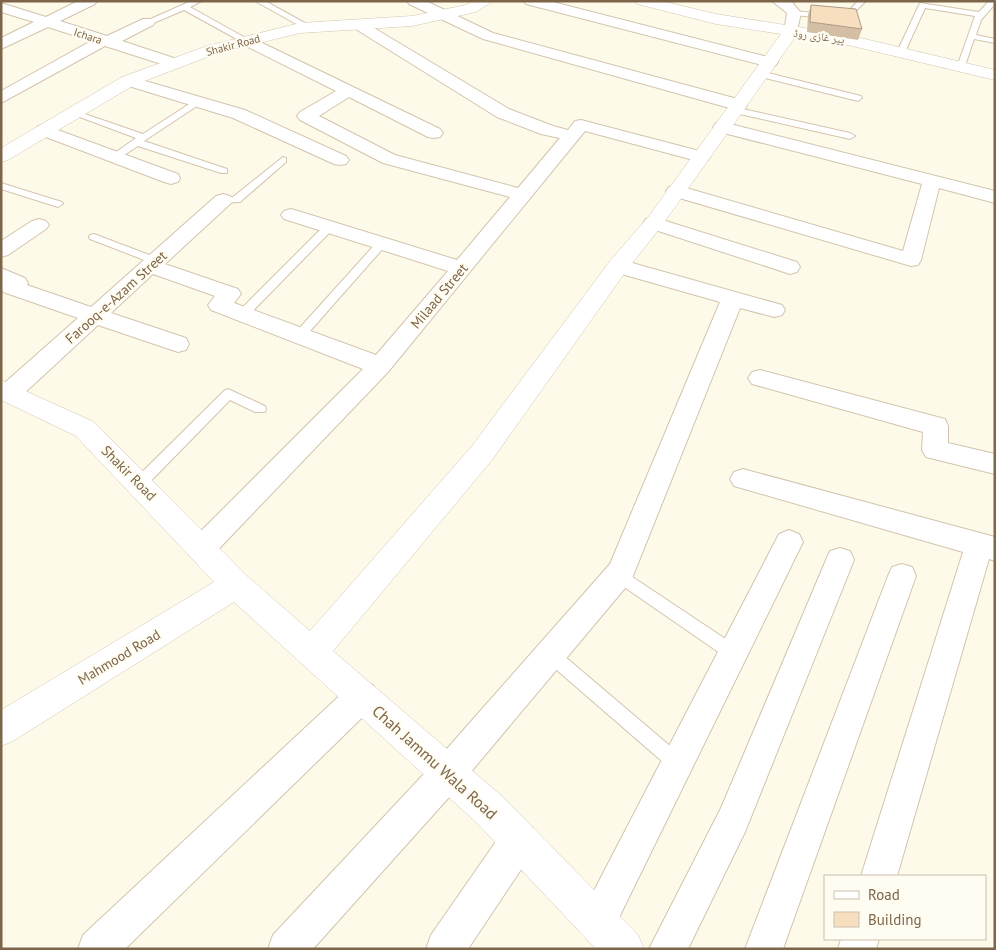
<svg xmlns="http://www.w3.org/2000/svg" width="996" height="950" viewBox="0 0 996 950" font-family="'PT Sans','Noto Naskh Arabic',sans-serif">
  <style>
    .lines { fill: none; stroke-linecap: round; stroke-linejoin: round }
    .service-casing { stroke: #d3c4ad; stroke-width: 2 }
    .minor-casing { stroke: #d3c4ad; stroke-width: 2 }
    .tertiary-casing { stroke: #d3c4ad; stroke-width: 1 }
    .service { fill: #fff; fill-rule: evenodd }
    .minor { fill: #fff; fill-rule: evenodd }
    .tertiary { fill: #fff; fill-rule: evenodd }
    .wall { fill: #d4bfa4 }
    .building { fill: #f7debf; stroke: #ad9b86 }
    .labels { text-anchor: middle; stroke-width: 4.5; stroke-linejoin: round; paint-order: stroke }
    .far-street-label { font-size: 11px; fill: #7d6549; stroke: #fffcf2 }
    .street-label { font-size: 14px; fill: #7d6549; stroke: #fffcf2 }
    .near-street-label { font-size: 16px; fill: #7d6549; stroke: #fffcf2 }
  </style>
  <rect width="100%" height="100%" fill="#fefaea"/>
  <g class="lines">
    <g class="service-casing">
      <path id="service" d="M191 1H202L190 7 251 41 244 43 184 10 151 24 144 22Z
        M255 1H265L314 28 307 30Z
        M858 1H866L846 20 794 15 790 13 794 11 844 16Z
        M989 1H995V4L981 20 976 35 995 39V43L974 39 964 69 957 67 975 16 925 8 905 52 901 54 897 52 920 3 979 12Z
        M760 71 861 96 862 98 858 101 757 76V72Z
        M197 99 200 100V104L144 141 227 169V173H221L138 146 118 159H112V155L136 138 69 113 70 111H76L143 134Z
        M734 107 850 133 855 136 850 139 731 112 730 110Z
        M283 157 286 158V162L240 202 223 203 218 200 223 197H233Z
        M1 183 62 202 63 204 58 207 1 189Z
        M329 224 334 227 333 229 247 317H239L237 314 239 311 325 225Z
        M94 234 160 259 161 261 160 263H152L90 239 89 237 90 235Z
        M382 240 387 243 386 245 304 338H296L294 335 296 332 378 241Z
        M228 389 265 406 266 409 265 412H255L230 400 144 488 139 490 134 488 132 484 134 480 224 391Z
        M619 568 739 648 741 653 739 658 733 660 727 658 614 580 611 575 614 570Z
        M550 647 556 649 683 757 686 763 683 769 677 772 671 769 544 659 542 654 544 649Z"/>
    </g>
    <g class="minor-casing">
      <path id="minor" d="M78 1H97L95 4 60 21 107 36 143 19H153L155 22 153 25 122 41 180 60 182 63 180 66 174 68 105 46 1 103V91L91 41 48 27 1 49V38L34 22 1 12V3L46 17Z
        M407 1H426L493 33 745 101 747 105 745 109H733L483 39 409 4Z
        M524 1H549L776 59 778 62 776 65 770 67 526 4Z
        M772 1H791L801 13 796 35H786L784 32 787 13Z
        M359 21 364 22 509 109 553 126 568 130 575 121 581 120 707 153 710 157 707 161 701 162 585 131 388 372 212 556 202 560 192 556 188 548 192 540 363 369 211 310 208 305 215 296 153 274 111 313 186 338 189 344 186 350 178 352 98 325 18 399 9 402 1 399V386L78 318 3 292 1 289V268L25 278 28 283 27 285 91 307 216 196 223 194 230 196 233 200 230 204 165 264 238 289 241 294 234 303 376 355 448 271 284 219 281 215 284 211 291 209 298 211 457 260 510 197 383 163 300 120 297 116 300 112 336 91 242 44 239 41 242 38H252L440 129 443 133 440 137 434 138 428 137 349 97 319 116 395 155 518 188 560 138 541 134 497 117 354 28 352 25 354 22Z
        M128 76 245 110 346 156 349 160 346 164 340 165 334 164 233 118 122 84 120 81 122 78Z
        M722 122 995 191V203L939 188 921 260 918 265 911 266 669 195 666 191 669 187 676 185 903 251 922 184 716 131 713 127 716 123Z
        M44 125 178 174 180 178 178 182 171 184 164 182 38 134 35 130 38 126Z
        M653 217 797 262 800 267 797 272 790 274 646 227 643 223 646 219Z
        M39 219 46 221 49 225 46 229 8 255 1 257V241L32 221Z
        M618 259 782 305 785 310 782 315 774 317 740 308 631 581 460 785 313 949H268L273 935 436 761 610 564 720 302 611 271 608 266 611 261Z
        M760 370 945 419 948 426V443L995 454V474L926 457 922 450 923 432 752 384 748 378 752 372Z
        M743 469 995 537V561L989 559 897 876H861L963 552 734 486 730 479 734 472Z
        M789 530 799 534 803 542 611 934 598 940 585 934 579 921 585 908 779 534Z
        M840 548 850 551 854 560 745 832 688 949H649L721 808 826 560 830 551Z
        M902 564 912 567 916 576 783 949H745L888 576 892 567Z
        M362 681 373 685 378 696 373 707 125 949H78L83 935 351 685Z
        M519 822 532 827 537 840 532 853 468 949H426L431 935 506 827Z
        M841 939H879L876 949H838Z"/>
    </g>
    <g class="tertiary-casing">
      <path id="tertiary" d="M474 1H493L476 12 412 26 300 33 218 53 134 85 8 160 1 162V148L122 77 207 46 300 23 412 16 466 5Z
        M635 1H661L716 14 848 35 995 70V80L848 45 796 36 663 224 626 271 492 460 333 651 503 797 638 935 644 949H596L477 823 234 602 13 741 1 746V710L214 582 76 436 1 400V380L94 422 247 576 310 631 472 446 610 261 649 216 781 34 716 24 637 4Z"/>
    </g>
    <use href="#service" class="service"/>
    <use href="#minor" class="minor"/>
    <use href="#tertiary" class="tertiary"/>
  </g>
  <path class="wall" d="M811 5 862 29 858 40 807 32 808 15Z"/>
  <path class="building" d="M811 5 856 9 862 29 810 22Z"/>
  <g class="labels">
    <g class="far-street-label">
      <text transform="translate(88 36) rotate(18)" y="4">Ichara</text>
      <text transform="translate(819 36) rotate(8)" y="4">پیر غازی روڈ</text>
      <text transform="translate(233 45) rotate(-15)" y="4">Shakir Road</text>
    </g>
    <g class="street-label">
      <text transform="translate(439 296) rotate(-50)" y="5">Milaad Street</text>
      <text transform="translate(116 297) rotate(-42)" y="5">Farooq-e-Azam Street</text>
      <text transform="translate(129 473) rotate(45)" y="5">Shakir Road</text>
      <text transform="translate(119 657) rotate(-31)" y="5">Mahmood Road</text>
    </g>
    <g class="near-street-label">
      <text transform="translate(435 762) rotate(42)" y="6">Chah Jammu Wala Road</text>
    </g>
  </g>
  <rect width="996" height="950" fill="none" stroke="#7d6549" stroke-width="5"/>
  <rect x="824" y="875" width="162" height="65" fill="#fffcf2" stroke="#cbc0ae"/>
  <rect x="834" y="891" width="25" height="8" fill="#ffffff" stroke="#cbc0ae"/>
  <text x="868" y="900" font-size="15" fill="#7d6549">Road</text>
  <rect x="834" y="912" width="25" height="15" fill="#f7debf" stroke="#cbc0ae"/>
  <text x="868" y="925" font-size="15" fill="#7d6549">Building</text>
</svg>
